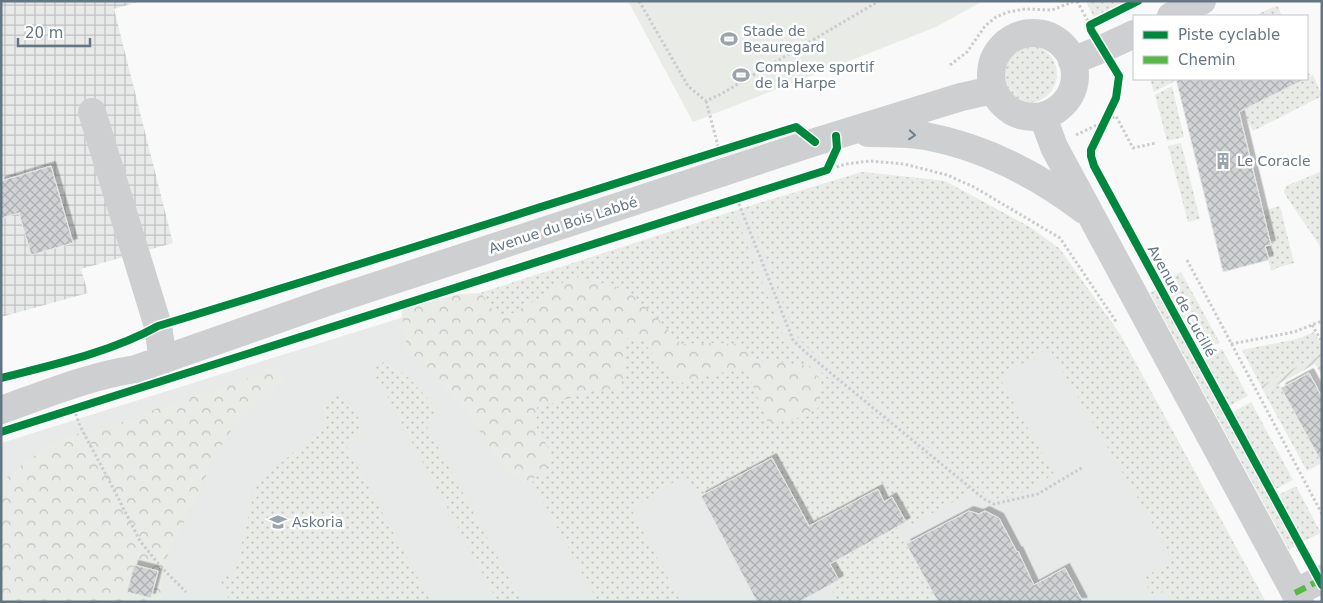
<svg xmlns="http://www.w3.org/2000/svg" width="1323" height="603" font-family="'DejaVu Sans',sans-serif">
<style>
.built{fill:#e8e9e9}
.industrial{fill:url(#industrial-grid)}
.grass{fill:url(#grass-dots)}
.forest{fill:url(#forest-crowns)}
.garden{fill:url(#garden-furrows)}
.pitch{fill:#e8ebe6}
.building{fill:url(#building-cross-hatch);stroke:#e8e8e8;filter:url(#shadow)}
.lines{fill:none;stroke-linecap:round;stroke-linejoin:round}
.path{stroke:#cbcccd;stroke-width:3;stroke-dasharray:2.5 2.5;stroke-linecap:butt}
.minor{stroke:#cecfd0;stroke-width:28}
.quiet{stroke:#58b947;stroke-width:6;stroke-dasharray:12 6;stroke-linecap:butt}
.cycleway-casing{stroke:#fff;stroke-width:11}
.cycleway{stroke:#00873e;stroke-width:8}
.oneway{stroke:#707f8b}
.labels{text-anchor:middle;stroke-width:5;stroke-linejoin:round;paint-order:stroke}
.poi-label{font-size:14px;fill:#657683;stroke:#fff;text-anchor:start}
.street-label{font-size:14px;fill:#657683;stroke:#fff}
</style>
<defs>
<pattern id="industrial-grid" width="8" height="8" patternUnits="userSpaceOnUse" patternTransform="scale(1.25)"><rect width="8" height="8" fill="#e8e9e9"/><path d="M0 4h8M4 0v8" fill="none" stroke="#c0c1c2"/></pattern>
<pattern id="grass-dots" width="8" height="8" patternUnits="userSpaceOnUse" patternTransform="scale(1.25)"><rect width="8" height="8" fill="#e8ebe6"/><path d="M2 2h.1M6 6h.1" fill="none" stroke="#c0c3c0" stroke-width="1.8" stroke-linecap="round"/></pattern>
<pattern id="forest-crowns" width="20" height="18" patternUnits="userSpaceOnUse" patternTransform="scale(1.25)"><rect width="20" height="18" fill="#e8ebe6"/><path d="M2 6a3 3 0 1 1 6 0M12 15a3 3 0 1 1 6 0" fill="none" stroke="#c0c3c0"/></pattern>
<pattern id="garden-furrows" width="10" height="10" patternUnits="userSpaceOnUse" patternTransform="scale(1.25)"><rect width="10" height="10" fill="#e8ebe6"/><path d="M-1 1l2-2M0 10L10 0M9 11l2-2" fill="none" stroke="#c0c3c0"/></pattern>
<pattern id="building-cross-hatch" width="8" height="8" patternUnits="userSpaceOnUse" patternTransform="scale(1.25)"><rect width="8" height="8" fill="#d0d2d3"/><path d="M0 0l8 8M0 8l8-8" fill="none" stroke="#acafb1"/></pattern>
<filter id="shadow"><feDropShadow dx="4.5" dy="-4.5" stdDeviation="0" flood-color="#0004"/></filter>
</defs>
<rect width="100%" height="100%" fill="#f9f9f9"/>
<!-- built -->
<path class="built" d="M862 172 945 181 1253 602H1V443L471 296 740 209Z"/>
<!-- industrial -->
<path class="industrial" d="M1 1H141L114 9 173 243 81 269 88 293 1 317Z"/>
<!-- grass -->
<path class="grass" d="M1088 1H1127L1094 17 1086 2Z
M1276 6 1278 7 1282 16H1254Z
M999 74a29 29 0 1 1 58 0a29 29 0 1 1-58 0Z
M1313 75 1322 96 1253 131 1242 110Z
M1150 79H1179L1154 92Z
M1172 86 1184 137 1167 141 1155 95Z
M1181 143 1200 219 1188 222 1168 146Z
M1322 171V249L1284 193V191L1286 186Z
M862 172 945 181 1030 227 1060 249 1120 334 1266 602H1172L1165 591 1153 597 1143 578 1174 560 1049 348 999 377 1054 474C1035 485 1010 505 987 496L810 350 798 338 792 327 746 207Z
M1280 206 1294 263 1276 268V269L1271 271 1265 246 1271 245 1262 211Z
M734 211 784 338 797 353 966 486 969 489 970 493 908 526 892 498 884 502 878 489 809 526 772 458 700 496 685 475 631 509 681 602H598L499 421 471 296Z
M1181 272 1220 343 1198 349 1162 282Z
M1157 289 1295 546 1289 550 1150 293Z
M1314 332 1322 347V353L1261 386 1242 350 1297 339Z
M1222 349 1248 396 1229 406 1202 355Z
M385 361 409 378 439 411 427 427 522 602H498L384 390 373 378 376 367Z
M1279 384 1322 463 1307 471 1264 392Z
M339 396C354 408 360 413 361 434L345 444 431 602H230L217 573 234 577 256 483 325 427 323 406 334 397Z
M1251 402 1293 480 1274 490 1233 412Z
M1296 486 1321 533 1302 542 1278 495Z
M897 527 915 561H918L938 602H838L829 585 839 580 830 564Z"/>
<!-- forest -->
<path class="forest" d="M573 276 596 281 628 291 658 319 681 344 705 343 742 344 759 362 772 361 810 366 819 379 821 406 795 419 768 423 746 369 707 375 683 383 661 366 643 341 625 338 626 365 620 389 597 390 536 408 537 428 551 453 545 473 525 482 507 474 470 416 423 363 406 352V337L402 317V309L459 294 481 293 497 316H507L531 303Z
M276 369 285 381 237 421 211 463 199 495 169 550 160 602H1V482L28 460 63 437 109 427 166 405Z"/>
<!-- garden -->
<path class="garden" d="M1322 353V376L1315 364 1264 392 1261 386Z"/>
<!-- pitch -->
<path class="pitch" d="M628 1H983L936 27 693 122Z"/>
<!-- building -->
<path class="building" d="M1176 79H1305L1239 112 1271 245 1265 246 1269 260 1223 272Z
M51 166 73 243 31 255 19 213 1 218V181Z
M1309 373 1322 397V463L1281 388Z
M772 458 809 526 878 489 884 502 892 497 906 522 830 564 839 580 799 602H757L701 496Z
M969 511 979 514 985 511 999 518 1017 552 1018 551 1034 585 1065 568 1083 602H938L906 544Z
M134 565 158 571 151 598 127 592Z"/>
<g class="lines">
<!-- path -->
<path class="path" d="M639 1 688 86 706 101 721 94 879 1
M1077 1 1090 25
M950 65 967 52 985 26 996 17 1008 12 1025 9 1052 10 1075 1
M706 101 718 146
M1076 135 1116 116 1133 148 1156 143
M827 170 846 164 870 161 904 164 947 175 974 187 1060 238 1117 323
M737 199 793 340 804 351 984 499 994 504 1038 494 1083 467
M1187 260 1322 514
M1312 325 1322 342
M1231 344 1294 332 1322 321
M74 409 80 426 112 486 140 541 161 567 186 592"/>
<!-- minor -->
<path class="minor" d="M1171 16 1202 1
M991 75a42 42 0 1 1 84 0a42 42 0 1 1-84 0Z
M1072 61 1102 49 1134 34
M92 112 158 326 163 360
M1043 117 1054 147 1300 602
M868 133C887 133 907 133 925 136 985 147 1036 174 1084 210
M1 410C46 394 89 376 136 369L327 302 815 142 961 97 993 90
M1295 593 1322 579"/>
<!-- quiet -->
<path class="quiet" d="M1295 593 1322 579"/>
<!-- cycleway casing -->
<g class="cycleway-casing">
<path id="cycleway" d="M1138 1 1090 25 1091 30 1119 76 1116 98 1091 150V156L1094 166 1322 585
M1 378C52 365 112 352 158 326 371 262 583 193 796 127L815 142
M1 432 827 170 837 148 836 136"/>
</g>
<!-- cycleway -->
<use href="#cycleway" class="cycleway"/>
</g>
<!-- one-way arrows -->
<defs><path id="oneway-chevron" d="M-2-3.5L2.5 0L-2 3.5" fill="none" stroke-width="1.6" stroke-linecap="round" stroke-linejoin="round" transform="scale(1.25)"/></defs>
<use class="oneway" href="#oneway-chevron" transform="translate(912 135) rotate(5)"/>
<!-- icons -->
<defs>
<g id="stadium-bare" transform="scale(1.35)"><path d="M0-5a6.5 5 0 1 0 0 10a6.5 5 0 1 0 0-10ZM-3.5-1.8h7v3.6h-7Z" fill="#99a4ac" stroke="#fff" stroke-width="2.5" paint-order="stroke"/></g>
<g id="building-bare" transform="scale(1.35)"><path d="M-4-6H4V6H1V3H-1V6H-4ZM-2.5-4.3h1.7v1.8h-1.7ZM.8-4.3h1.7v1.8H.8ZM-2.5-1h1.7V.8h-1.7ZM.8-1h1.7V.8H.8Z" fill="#99a4ac" stroke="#fff" stroke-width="2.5" paint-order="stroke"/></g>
<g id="university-bare" transform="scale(1.35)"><path d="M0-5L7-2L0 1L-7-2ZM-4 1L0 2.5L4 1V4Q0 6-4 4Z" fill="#99a4ac" stroke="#fff" stroke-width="2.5" paint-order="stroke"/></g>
</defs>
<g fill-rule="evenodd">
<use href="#stadium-bare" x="729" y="39"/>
<use href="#stadium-bare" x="741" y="75"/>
<use href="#building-bare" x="1223" y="161"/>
<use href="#university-bare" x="278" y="522"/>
</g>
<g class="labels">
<!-- poi labels -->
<g class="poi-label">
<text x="743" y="36">Stade de<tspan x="743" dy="16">Beauregard</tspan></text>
<text x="755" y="72">Complexe sportif<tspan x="755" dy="16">de la Harpe</tspan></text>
<text x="1237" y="166">Le Coracle</text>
<text x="292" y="527">Askoria</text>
</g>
<!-- street labels -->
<g class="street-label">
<text transform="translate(563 225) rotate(-18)" y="5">Avenue du Bois Labbé</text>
<text transform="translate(1182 301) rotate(61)" y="5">Avenue de Cucillé</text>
</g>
</g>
<!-- border -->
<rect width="1323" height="603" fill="none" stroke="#657683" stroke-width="5"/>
<!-- legend -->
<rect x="1133" y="15" width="175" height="65" fill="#ffffff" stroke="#c1c8cd"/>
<rect x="1143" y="31" width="25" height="8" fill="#00873e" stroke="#c1c8cd"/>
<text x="1178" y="40" font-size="15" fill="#657683">Piste cyclable</text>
<rect x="1143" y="56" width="25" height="8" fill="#58b947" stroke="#c1c8cd"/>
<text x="1178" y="65" font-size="15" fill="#657683">Chemin</text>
<!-- scale -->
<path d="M18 38v8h72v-8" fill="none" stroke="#657683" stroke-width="2.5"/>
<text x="25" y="38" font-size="15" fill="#657683" stroke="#ffffff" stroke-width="4" paint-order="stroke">20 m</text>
</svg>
